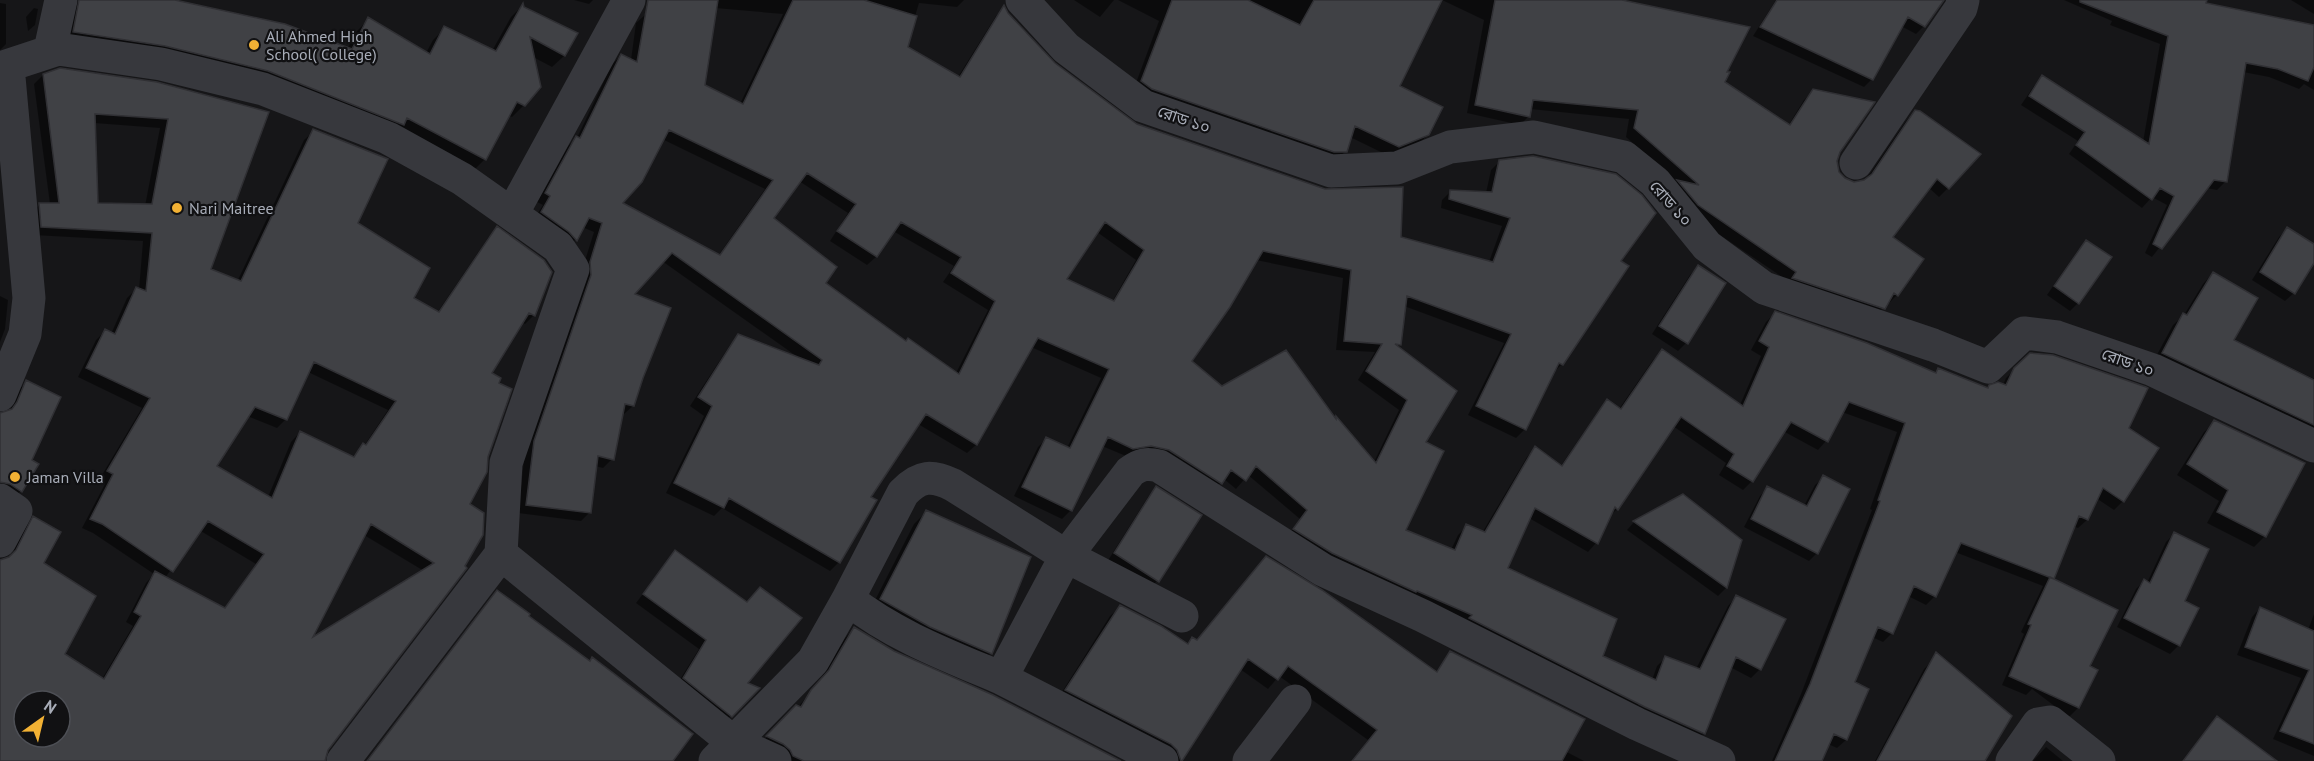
<svg xmlns="http://www.w3.org/2000/svg" width="2314" height="761" font-family="'PT Sans','Noto Sans Bengali',sans-serif">
<style>
.shadow{fill:#0007;fill-rule:evenodd}
.building{fill:#404145;stroke:#303034;stroke-width:1.5;fill-rule:evenodd}
.lines{fill:none;stroke-linecap:round;stroke-linejoin:round}
.minor{stroke:#37383d;stroke-width:33}
.poi-dot{fill:#f2b134;stroke:#111113;stroke-width:2}
.labels{text-anchor:middle;stroke-width:4.5;stroke-linejoin:round;paint-order:stroke}
.poi-label{font-size:16px;fill:#a8adb8;stroke:#111113;text-anchor:start}
.street-label{font-size:16px;fill:#a8adb8;stroke:#111113}
</style>
<rect width="100%" height="100%" fill="#161618"/>
<!-- shadow -->
<path class="shadow" d="M63 0H169L347 49 357 31 369 19 426 53 433 40 445 28 492 51 511 17 522 6 576 34 564 56 552 67 533 57 524 105 512 117 508 115 485 159 473 171 62 44Z
M574 0H593L589 4Z
M662 0H964L957 7 919 3 906 47 958 77 996 16 1004 8 1054 64 1136 125 1400 238 1489 262 1502 226 1441 208 1442 200 1451 191 1486 193 1491 170 1500 161 1618 262 1562 364 1552 374 1525 429 1516 438 1468 415 1504 343 1404 306 1399 344 1396 347 1424 442 1404 530 1451 550 1458 535 1467 526 1482 533 1527 457 1535 448 1560 467 1599 410 1607 401 1619 409 1653 360 1662 351 1740 405 1761 356 1751 350 1766 322 1775 313 1935 374 1938 370 1987 389 1989 387 2003 385 2006 378 2031 354 2127 428 2123 501 2114 510 2096 498 2087 520 2078 528 2073 526 2053 578 2088 666 2096 670 2077 709 2069 717 2032 689 2026 695 2002 685 2024 634 2021 632 2043 586 1955 552 1935 596 1926 605 1908 596 1892 633 1883 642 1872 637 1853 683 1867 690 1846 740 1837 748 1828 744 1820 761H1772L1801 694 1872 510 1870 509 1897 432 1842 412 1826 441 1818 450 1783 431 1752 481 1743 490 1719 475 1726 463 1673 426 1617 509 1608 518 1596 543 1588 552 1529 518 1506 569 1601 657 1652 680 1657 666 1666 657 1696 669 1728 606 1736 597 1760 669 1751 678 1730 667 1704 733 1695 742 1286 538 1300 519 1248 475 1236 489 1224 479 1212 492 1102 446 1071 510 1062 519 1014 496 1038 447 1047 438 1067 448 1101 378 1031 347 976 445 967 453 918 424 869 497 875 501 839 562 830 571 722 508 714 516 666 493 704 416 690 406 730 345 739 336 799 358 662 261 632 295 633 406 624 414H621L612 459 603 468 595 466 590 512 581 521 518 513 525 451 594 232 582 227 575 240 567 248 533 221 543 205 537 202 568 146 577 138 612 64 621 56 631 60 636 23 645 15 661 17ZM715 8 783 14 740 104 704 86ZM662 139 765 189 718 256 621 204ZM799 181 848 213 830 241 867 265 876 257 893 231 954 266 943 282 988 310 956 373 905 342 824 284 772 219ZM1097 232 1136 260 1112 302 1064 280ZM1256 260 1343 278 1336 350 1375 352 1358 380 1399 410 1374 462 1336 418 1335 420 1222 387 1190 361ZM1639 703 1702 731V734L1638 705Z
M1074 0H1114L1100 17Z
M1118 0H1441L1398 86 1428 134 1419 144 1389 156 1350 137 1346 151 1336 160 1133 91 1159 21Z
M1442 0H1617L1725 73 1723 83 1788 126 1804 100 1813 91 1839 152 1836 161 1838 171 1845 180 1854 183 1865 181 1906 121 1915 111 1948 188 1939 197 1929 188 1891 237 1897 295 1888 304 1887 303 1875 317 1788 281 1689 214 1669 190 1677 182 1626 137 1629 119 1530 109 1529 116 1520 125 1467 113 1484 20Z
M1776 0H1942L1924 26 1916 34 1901 26 1872 79 1864 87 1753 36Z
M2064 0H2206L2204 4 2314 27V90L2304 84 2299 89 2269 77 2243 72 2226 181 2217 190 2206 188 2152 257 2145 253 2167 205 2152 197 2142 208 2069 154 2078 141 2021 105 2034 86 2043 77 2143 142 2160 44 2110 25 2112 21Z
M2291 0H2314V14Z
M0 3 6 4V44L0 50Z
M34 8 38 9 35 25 28 31 26 17Z
M43 75 267 113 209 270 237 282 304 140 314 131 356 224 412 298 437 313 488 238 497 228 534 315 525 324 521 322 490 374 468 505 327 749 323 761H0V561L9 558 25 528 34 518 63 655 102 679 133 626 126 622 146 583 154 574 93 533 82 528 105 484 99 480 142 408 78 377 96 340 105 331 111 334 127 298 136 289 139 290 143 241 33 235 31 214 40 204H50L34 84ZM94 123 160 128 145 206 96 205ZM308 372 388 410 364 446 351 458 300 432 291 442 268 497 215 467 247 416 277 428 286 419ZM199 530 256 564 224 609 165 578ZM364 535 424 571 309 641ZM24 701H60V737H24Z
M2287 229 2314 246V260L2294 293 2285 301 2252 280 2279 237Z
M2086 242 2078 303 2070 311 2047 295 2078 250Z
M1698 267 1724 284 1686 343 1678 351 1652 334 1690 275Z
M2213 273 2231 340 2312 381 2314 378V436L2152 364 2173 325 2184 315 2203 284Z
M0 296 8 300 5 329 0 342Z
M27 382 30 460 37 465 21 491 11 500 0 493V415L9 413 17 391Z
M2215 422 2265 536 2254 547 2207 523 2219 501 2177 475 2204 432Z
M1824 477 1817 553 1809 561 1744 527 1760 496 1768 488 1804 506 1815 485Z
M1156 488 1157 581 1149 589 1107 562 1148 497Z
M1683 496 1740 540 1726 588 1718 596 1627 530 1634 522Z
M926 512 991 653 979 665 869 612 914 524Z
M2174 534 2183 601 2197 609 2178 646 2170 654 2117 627 2136 589 2144 581 2147 583 2166 542Z
M675 552 745 683 757 689 723 724 676 686 699 649 636 603Z
M1257 568 1435 673 1450 653 1565 751 1584 761H1351L1368 740 1279 676 1268 689 1240 669 1181 761H1169L1057 700 1110 616 1120 607 1186 645 1193 639 1196 641Z
M497 592 527 617 672 761H366Z
M2260 608 2308 630 2314 614V756L2273 739 2301 678 2237 655 2252 617Z
M854 629 893 652 1118 761H781L757 747 798 707 819 682 844 639Z
M1933 660 1982 761H1875L1924 669Z
M2218 718 2258 761H2182Z
M2046 747 2063 761H2033Z"/>
<!-- building -->
<path class="building" d="M79 0H175L285 24 352 49 368 17 430 54 444 26 496 51 523 3 524 7 578 33 565 56 530 37 541 87 525 106 517 102 486 160 407 118 404 125 268 71 165 46 73 32Z
M648 0H718L705 85 743 104 793 0H864L917 16 908 47 960 77 1004 5 1008 13 1055 63 1137 124 1325 189 1403 187 1401 237 1493 262 1510 218 1449 199 1450 190 1492 192 1499 160 1533 156 1616 174 1642 195 1656 213 1621 261 1629 266 1563 365 1559 363 1526 430 1476 406 1511 334 1407 296 1401 345 1395 344 1457 391 1426 442 1444 451 1406 530 1455 550 1466 524 1485 532 1535 446 1562 466 1607 399 1621 409 1662 349 1743 406 1769 347 1759 341 1775 311 1867 343 1936 373 1938 368 1988 388 1989 385 1998 382 2006 385 2014 368 2030 353 2053 355 2146 387 2148 388 2129 428 2159 448 2124 502 2103 488 2088 520 2079 516 2054 579 1961 543 1936 597 1914 586 1893 634 1878 627 1855 682 1869 689 1847 740 1834 734 1822 761H1775L1810 684 1880 501 1878 500 1905 423 1849 402 1828 442 1791 422 1753 482 1727 466 1734 454 1681 417 1618 510 1615 507 1598 544 1535 508 1508 568 1617 619 1603 656 1656 680 1665 656 1700 669 1736 595 1786 619 1761 670 1736 657 1705 734 1645 707 1469 618 1472 615 1417 591 1416 592 1332 553 1293 529 1307 510 1256 466 1246 481 1231 470 1222 484 1169 450 1151 446 1133 449 1108 437 1072 511 1022 487 1046 437 1070 448 1109 369 1038 338 977 445 926 414 871 497 877 500 840 563 729 498 724 508 674 483 712 406 698 397 738 334 819 365 822 360 672 253 635 294 671 308 643 378 634 406 625 404 614 460 598 456 591 513 526 505 534 441 591 275 590 262 602 223 589 218 577 241 569 232 541 212 550 196 545 193 576 136 580 138 621 54 637 62ZM669 130 773 180 720 255 623 203 642 182ZM807 173 856 204 837 231 877 257 901 222 961 257 951 273 995 301 959 374 908 338 906 341 826 283 837 267 774 218ZM1105 222 1144 250 1114 301 1067 279ZM1263 251 1351 270 1344 341 1382 344 1366 371 1407 400 1376 463 1336 416V419L1286 350 1222 386 1192 361 1230 307Z
M1172 0H1248L1300 25 1314 0H1442L1400 86 1443 107 1429 135 1399 147 1355 126 1347 152H1334L1152 89 1141 81Z
M1495 0H1622L1750 27 1727 72H1730L1725 82 1790 125 1813 89 1875 102 1840 152 1837 161 1839 172 1845 178 1854 182 1864 180 1872 174 1915 110 1920 111 1981 154 1949 189 1937 179 1893 237 1924 259 1898 296 1894 293 1885 309 1792 278 1796 272 1698 205 1677 180 1699 185 1634 128 1638 110 1533 100 1530 117 1475 105Z
M1777 0H1944L1925 27 1908 17 1873 80 1760 27Z
M2080 0H2207L2206 3 2314 25V67L2308 81 2278 69 2246 63 2227 182 2214 180 2162 249 2153 244 2174 196 2160 188 2152 200 2076 145 2085 132 2029 96 2042 75 2149 144 2168 36 2080 2Z
M60 68 157 82 269 112 211 269 241 281 313 129 388 159 358 223 430 268 414 298 439 312 497 226 544 260 552 272 535 316 529 313 492 373 501 378 499 383 512 389 488 457 487 472 470 504 484 513 483 535 465 566 467 568 328 750 325 761H0V560L9 557 16 550 33 516 61 532 44 563 96 596 65 654 104 679 141 616 134 612 155 571 225 608 264 554 208 521 173 572 102 524 90 519 113 474 107 471 150 398 86 368 105 329 115 334 136 287 146 291 152 233 41 227 39 203H59L43 74ZM95 114 168 119 152 204 98 203ZM314 362 396 401 366 445 363 443 354 457 300 431 272 498 217 466 255 407 287 420ZM371 524 434 563 313 637ZM24 701H60V737H24Z
M2287 227 2314 244V263L2295 294 2260 272Z
M2086 240 2112 257 2079 304 2054 286Z
M1698 265 1726 283 1688 344 1659 326Z
M2213 272 2258 298 2234 340 2314 380V425L2162 353 2183 313 2187 315Z
M26 380 61 397 32 460 39 464 22 492 10 484 0 482V413L12 409 17 402Z
M2214 420 2305 463 2266 537 2217 512 2228 490 2187 464Z
M1823 475 1850 489 1818 554 1751 519 1767 486 1807 506Z
M1156 486 1202 515 1159 582 1114 553Z
M1683 494 1742 540 1727 588 1633 521Z
M926 510 1031 557 992 654 930 627 880 599Z
M2174 532 2209 549 2185 601 2199 608 2180 646 2124 618 2144 579 2150 583Z
M675 550 747 602 760 587 802 618 748 683 760 688 732 717 683 678 706 640 643 594Z
M1266 556 1322 590 1437 672 1450 651 1585 719 1562 761H1352L1377 730 1288 666 1278 680 1248 659 1182 761H1181L1177 750 1171 744 1065 690 1120 605 1161 626 1188 644 1192 637 1197 640Z
M2050 577 2118 610 2090 666 2098 670 2079 708 2009 676 2031 625 2028 624Z
M497 590 530 614 529 616 590 661 592 657 693 734 673 761H367Z
M2260 607 2314 631V744L2280 731 2309 670 2245 647Z
M854 627 894 651 993 695 1121 761H804L793 756 790 750 783 744 766 736 796 705 801 707 811 690 829 670Z
M1936 652 2012 716 1985 761H1877Z
M2217 716 2277 761H2183Z"/>
<g class="lines">
<!-- minor -->
<path class="minor" d="M1022 0 1066 48 1143 106 1331 171 1397 168 1450 147 1534 137 1624 157 1655 182 1707 246 1764 288 1933 345 1988 367 2024 333 2057 337 2153 370 2314 446
M50 50 61 0
M0 68 58 49 161 64 263 89 388 138 462 179 558 247 573 269 506 463 501 554 343 761
M1856 163 1961 8 1963 0
M512 214 629 0
M0 395 25 334 29 298 8 66
M0 500 16 511 0 541
M501 554 733 742 775 761
M848 599 903 493C920 475 932 475 953 485L1066 556 1182 616
M1001 678 1162 761
M715 761 813 661 848 599C893 635 949 656 1001 678L1066 556 1130 472C1140 464 1147 463 1159 466L1323 570 1423 616 1637 724 1719 761
M1249 761 1295 701
M2012 761 2038 724 2050 722 2099 761"/>
</g>
<!-- markers -->
<g class="poi-dot">
<circle cx="254" cy="45" r="6"/>
<circle cx="177" cy="208" r="6"/>
<circle cx="15" cy="477" r="6"/>
</g>
<g class="labels">
<!-- poi labels -->
<g class="poi-label">
<text x="266" y="42">Ali Ahmed High<tspan x="266" dy="18">School( College)</tspan></text>
<text x="189" y="214">Nari Maitree</text>
<text x="27" y="483">Jaman Villa</text>
</g>
<!-- street labels -->
<g class="street-label">
<text transform="translate(1184 119) rotate(19)" y="6">রোড ১০</text>
<text transform="translate(1671 203) rotate(49)" y="6">রোড ১০</text>
<text transform="translate(2128 362) rotate(20)" y="6">রোড ১০</text>
</g>
</g>
<!-- north arrow -->
<g transform="translate(42 719) rotate(34)"><circle r="28" fill="#111113" stroke="#4d4f55" stroke-width="1.5"/>
<path d="M0-4.5L10 22L0 15L-10 22Z" fill="#f2b134"/>
<text y="-9" font-size="16" font-weight="bold" text-anchor="middle" fill="#a8adb8">N</text>
</g>
</svg>
